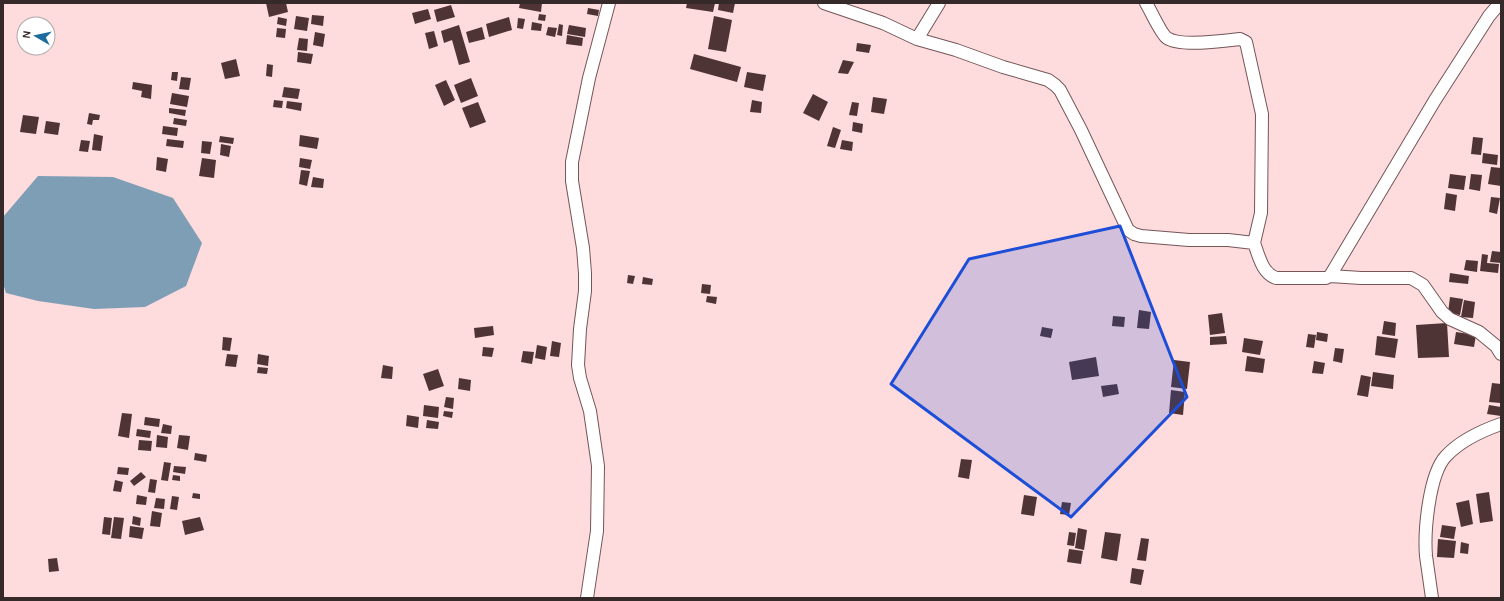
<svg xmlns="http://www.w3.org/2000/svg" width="1504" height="601" font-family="Karla,sans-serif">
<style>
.water{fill:#7e9eb6}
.building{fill:#4f3436}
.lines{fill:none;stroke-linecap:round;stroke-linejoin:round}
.minor-casing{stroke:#745658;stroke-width:14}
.minor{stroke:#fff;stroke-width:12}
.marked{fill:#1d4ed8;fill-opacity:0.2;stroke:#1d4ed8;stroke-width:3;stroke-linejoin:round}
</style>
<rect width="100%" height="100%" fill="#fedbdd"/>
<!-- water -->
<path class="water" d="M38 176 113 177 173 198 202 243 186 286 145 307 94 309 38 301 6 293 3 283V217Z"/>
<!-- building -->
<path class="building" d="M266 3H286L288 12 269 17Z
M520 3H542L541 12 519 8Z
M687 3H715L713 12 686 8Z
M719 3H735L733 13 718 10Z
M451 5 455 17 437 22 434 10Z
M588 8 599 10 598 16 587 14Z
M428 9 431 19 415 24 412 13Z
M539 14 546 15 545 21 538 20Z
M312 15 324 16 323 26 311 24Z
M296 16 309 18 307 31 294 29Z
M714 16 732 20 726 52 708 49Z
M278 17 287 19 286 26 277 24Z
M509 17 512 30 489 37 486 24Z
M518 18 525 19 523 29 517 28Z
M532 22 542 24 541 31 531 30Z
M559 24 563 25 562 36 557 35Z
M459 25 470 62 459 65 452 40 444 43 441 31Z
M569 25 586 28 585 37 567 34Z
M482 27 485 39 469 43 466 32Z
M548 27 557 28 555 37 546 35Z
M277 28 286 29 285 38 276 37Z
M434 31 438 46 429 49 425 33Z
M315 32 325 34 323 47 313 45Z
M567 35 583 38 582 46 566 44Z
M299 38 308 39 307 51 297 50Z
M857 43 871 45 869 53 856 51Z
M298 52 313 54 311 64 297 62Z
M694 54 741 67 737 82 690 69Z
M236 59 240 76 225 79 221 63Z
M843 60 854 62 848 74 838 73Z
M267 64 273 65 272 77 266 76Z
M172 72H178L177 81 171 80Z
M747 72 766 75 763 91 744 87Z
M181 77 191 78 189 90 179 89Z
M471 78 478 96 461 103 454 85Z
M446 80 455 100 444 106 435 85Z
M133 82 152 85 151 99 141 97 142 91 132 89Z
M284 87 300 89 298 99 282 97Z
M172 93 189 96 187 107 170 104Z
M813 94 828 102 819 121 803 113Z
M873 97 887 99 884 114 871 112Z
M274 100 283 101 282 108 273 107Z
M752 100 762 102 761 113 750 112Z
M287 101 302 103 301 111 286 108Z
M478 102 486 122 470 128 462 108Z
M852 102 859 103 857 116 849 115Z
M169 108 186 110 185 116 169 113Z
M89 113 100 115 99 120H93L92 125 87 124Z
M23 115 39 117 36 134 20 132Z
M174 118 187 120 186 126 173 124Z
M46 121 60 123 58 135 44 133Z
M853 122 863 124 862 133 852 131Z
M163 126 178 128 177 136 162 134Z
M833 127 841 130 835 148 827 146Z
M94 134 103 136 101 151 92 150Z
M300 135 319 138 317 149 299 146Z
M220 136 234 138 233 144 219 142Z
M1473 137 1483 138 1481 155 1471 154Z
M167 139 184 141 183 148 166 146Z
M81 140 90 141 88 152 79 151Z
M842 140 853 142 852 151 840 149Z
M202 141 212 142 210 154 201 153Z
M221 144 231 146 229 157 220 155Z
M1483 153 1498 155 1497 165 1482 163Z
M157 157 168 159 166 172 156 170Z
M202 158 216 160 214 178 199 176Z
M300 158 312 160 310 169 299 167Z
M1491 167 1501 168V186L1488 184Z
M301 170 310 171 307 186 299 184Z
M1450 174 1466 176 1464 190 1448 188Z
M1471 174 1482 175 1480 191 1469 189Z
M313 177 324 179 323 188 311 187Z
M1446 193 1457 195 1455 211 1444 209Z
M1491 197 1500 198 1497 214 1489 212Z
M1492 251 1501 252V263L1490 262Z
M1482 254 1488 255 1487 263 1499 264 1498 273 1480 271Z
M1466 260 1478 261 1477 272 1464 270Z
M1450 273 1469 276 1468 284 1449 282Z
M628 275 635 276 633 284 627 283Z
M643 277 653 279 652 285 642 284Z
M702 284 711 285 710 294 701 293Z
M707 296 717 297 716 304 706 302Z
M1450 297 1463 299 1460 315 1448 313Z
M1464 300 1475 302 1473 318 1461 317Z
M1139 310 1151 312 1149 329 1137 328Z
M1222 313 1225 333 1210 335 1208 315Z
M1113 316 1125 317 1124 327 1112 326Z
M1384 321 1396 323 1395 336 1382 334Z
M1447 323 1449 357 1418 358 1416 325Z
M493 326 494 335 475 338 474 328Z
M1042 327 1053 329 1051 338 1040 336Z
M1317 332 1328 334 1327 342 1316 340Z
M1456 332 1476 335 1474 347 1454 344Z
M1308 334 1316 335 1314 348 1306 347Z
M1226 336 1227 344 1210 345V337Z
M1377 336 1398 339 1395 358 1375 355Z
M223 337 232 338 230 351 222 350Z
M1244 338 1263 341 1260 355 1242 352Z
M552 341 561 343 559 357 550 356Z
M537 345 547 347 545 360 535 358Z
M483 347 494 348 492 357 482 356Z
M1335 348 1344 349 1342 363 1333 361Z
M523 351 534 352 532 364 521 362Z
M227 354 238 355 236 367 225 366Z
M258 354 269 356 268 366 257 364Z
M1247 356 1265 359 1263 373 1245 371Z
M1096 357 1099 376 1072 380 1069 362Z
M1174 360 1190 362 1187 389 1171 387Z
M1314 361 1325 363 1323 374 1312 373Z
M383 365 393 367 392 379 381 378Z
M258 367 268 368 267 374 257 373Z
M438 369 444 386 429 391 423 374Z
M1373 372 1394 375 1393 389 1371 386Z
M1361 375 1371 377 1368 397 1357 395Z
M459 378 471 380 470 391 458 389Z
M1492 383 1501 384 1500 403 1489 402Z
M1117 384 1119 394 1103 397 1101 386Z
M1171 390 1185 392 1183 415 1169 413Z
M446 397 454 398 453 409 444 407Z
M424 405 439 407 438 418 423 416Z
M1489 405 1501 407V416L1487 414Z
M444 411 453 412 452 418 443 416Z
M122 413 132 414 129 438 118 436Z
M407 415 419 417 418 428 406 426Z
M145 417 160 419 159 427 144 425Z
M427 420 439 422 438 429 426 428Z
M163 424 172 426 171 434 161 433Z
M137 429 151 431 150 438 136 436Z
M157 435 168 437 167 448 156 447Z
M179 435 190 436 188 450 177 448Z
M139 440 152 441 151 451 138 450Z
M195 453 207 455 206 462 194 460Z
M961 459 972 460 969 479 958 477Z
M164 462 171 463 168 481 161 480Z
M174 466 186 467 185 474 173 472Z
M118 467 129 468 128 475 117 474Z
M141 472 146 477 134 486 130 481Z
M173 475 180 476V481L172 480Z
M150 479 157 480 155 493 148 492Z
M115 480 123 482 121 492 113 491Z
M1489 492 1493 521 1480 523 1476 494Z
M193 493 200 494V499L192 498Z
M137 495 147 497 146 505 136 504Z
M1024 495 1037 497 1034 516 1021 514Z
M172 496 179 497 177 510 170 509Z
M156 498 165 499 164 509 154 508Z
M1469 500 1473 524 1461 527 1456 503Z
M1062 502 1071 503 1069 515 1060 514Z
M152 511 162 513 160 527 150 526Z
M133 516 141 518 140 526 132 524Z
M104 517 112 518 110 535 102 534Z
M114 517 124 518 121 539 111 538Z
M200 517 204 530 185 535 182 521Z
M1442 525 1456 527 1454 539 1440 537Z
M130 526 144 528 142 539 129 537Z
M1078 528 1087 530 1084 550 1075 548Z
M1069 532 1076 533 1074 546 1067 545Z
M1105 532 1121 534 1117 561 1101 558Z
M1141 538 1149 539 1146 561 1137 560Z
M1438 539 1456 541 1454 558 1437 557Z
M1461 542 1469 544 1468 554 1460 553Z
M1069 549 1083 551 1081 564 1067 562Z
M57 558 59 571 49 572 48 559Z
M1132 568 1144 570 1141 585 1130 583Z"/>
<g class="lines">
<!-- minor casing -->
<g class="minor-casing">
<path id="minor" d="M824 3 883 23 917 39 956 50 1003 67 1048 80 1055 85 1060 90 1081 130 1128 230 1134 234 1141 236 1189 240H1228L1254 243C1259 256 1262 273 1276 278H1326L1330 276 1435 100 1489 16 1500 3
M1146 3C1151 11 1161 34 1167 38 1180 47 1224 41 1240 39L1246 42 1262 114 1261 213 1254 243
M917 39 939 3
M1330 276 1361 278H1411L1423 285 1442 312 1450 319 1479 332 1496 346 1501 354
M587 598 597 531 598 466 590 411 580 378 578 365 580 329 585 291V273L583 248 572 181V162L589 78 609 3
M1432 598C1430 584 1428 570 1426 556 1424 531 1429 474 1446 456 1461 440 1481 431 1501 424"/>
</g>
<!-- minor -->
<use href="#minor" class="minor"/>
</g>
<!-- marked area -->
<path class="marked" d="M1120 226 1187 397 1071 517 891 384 969 259Z"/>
<!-- border -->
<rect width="1504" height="601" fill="none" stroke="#36292a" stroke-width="8"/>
<!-- north arrow -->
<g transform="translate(36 36) rotate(279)"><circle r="19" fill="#ffffff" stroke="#afa9aa"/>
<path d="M0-3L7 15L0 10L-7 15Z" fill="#1c6d9e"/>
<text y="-6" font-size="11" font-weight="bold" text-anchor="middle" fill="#36292a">N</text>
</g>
</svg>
